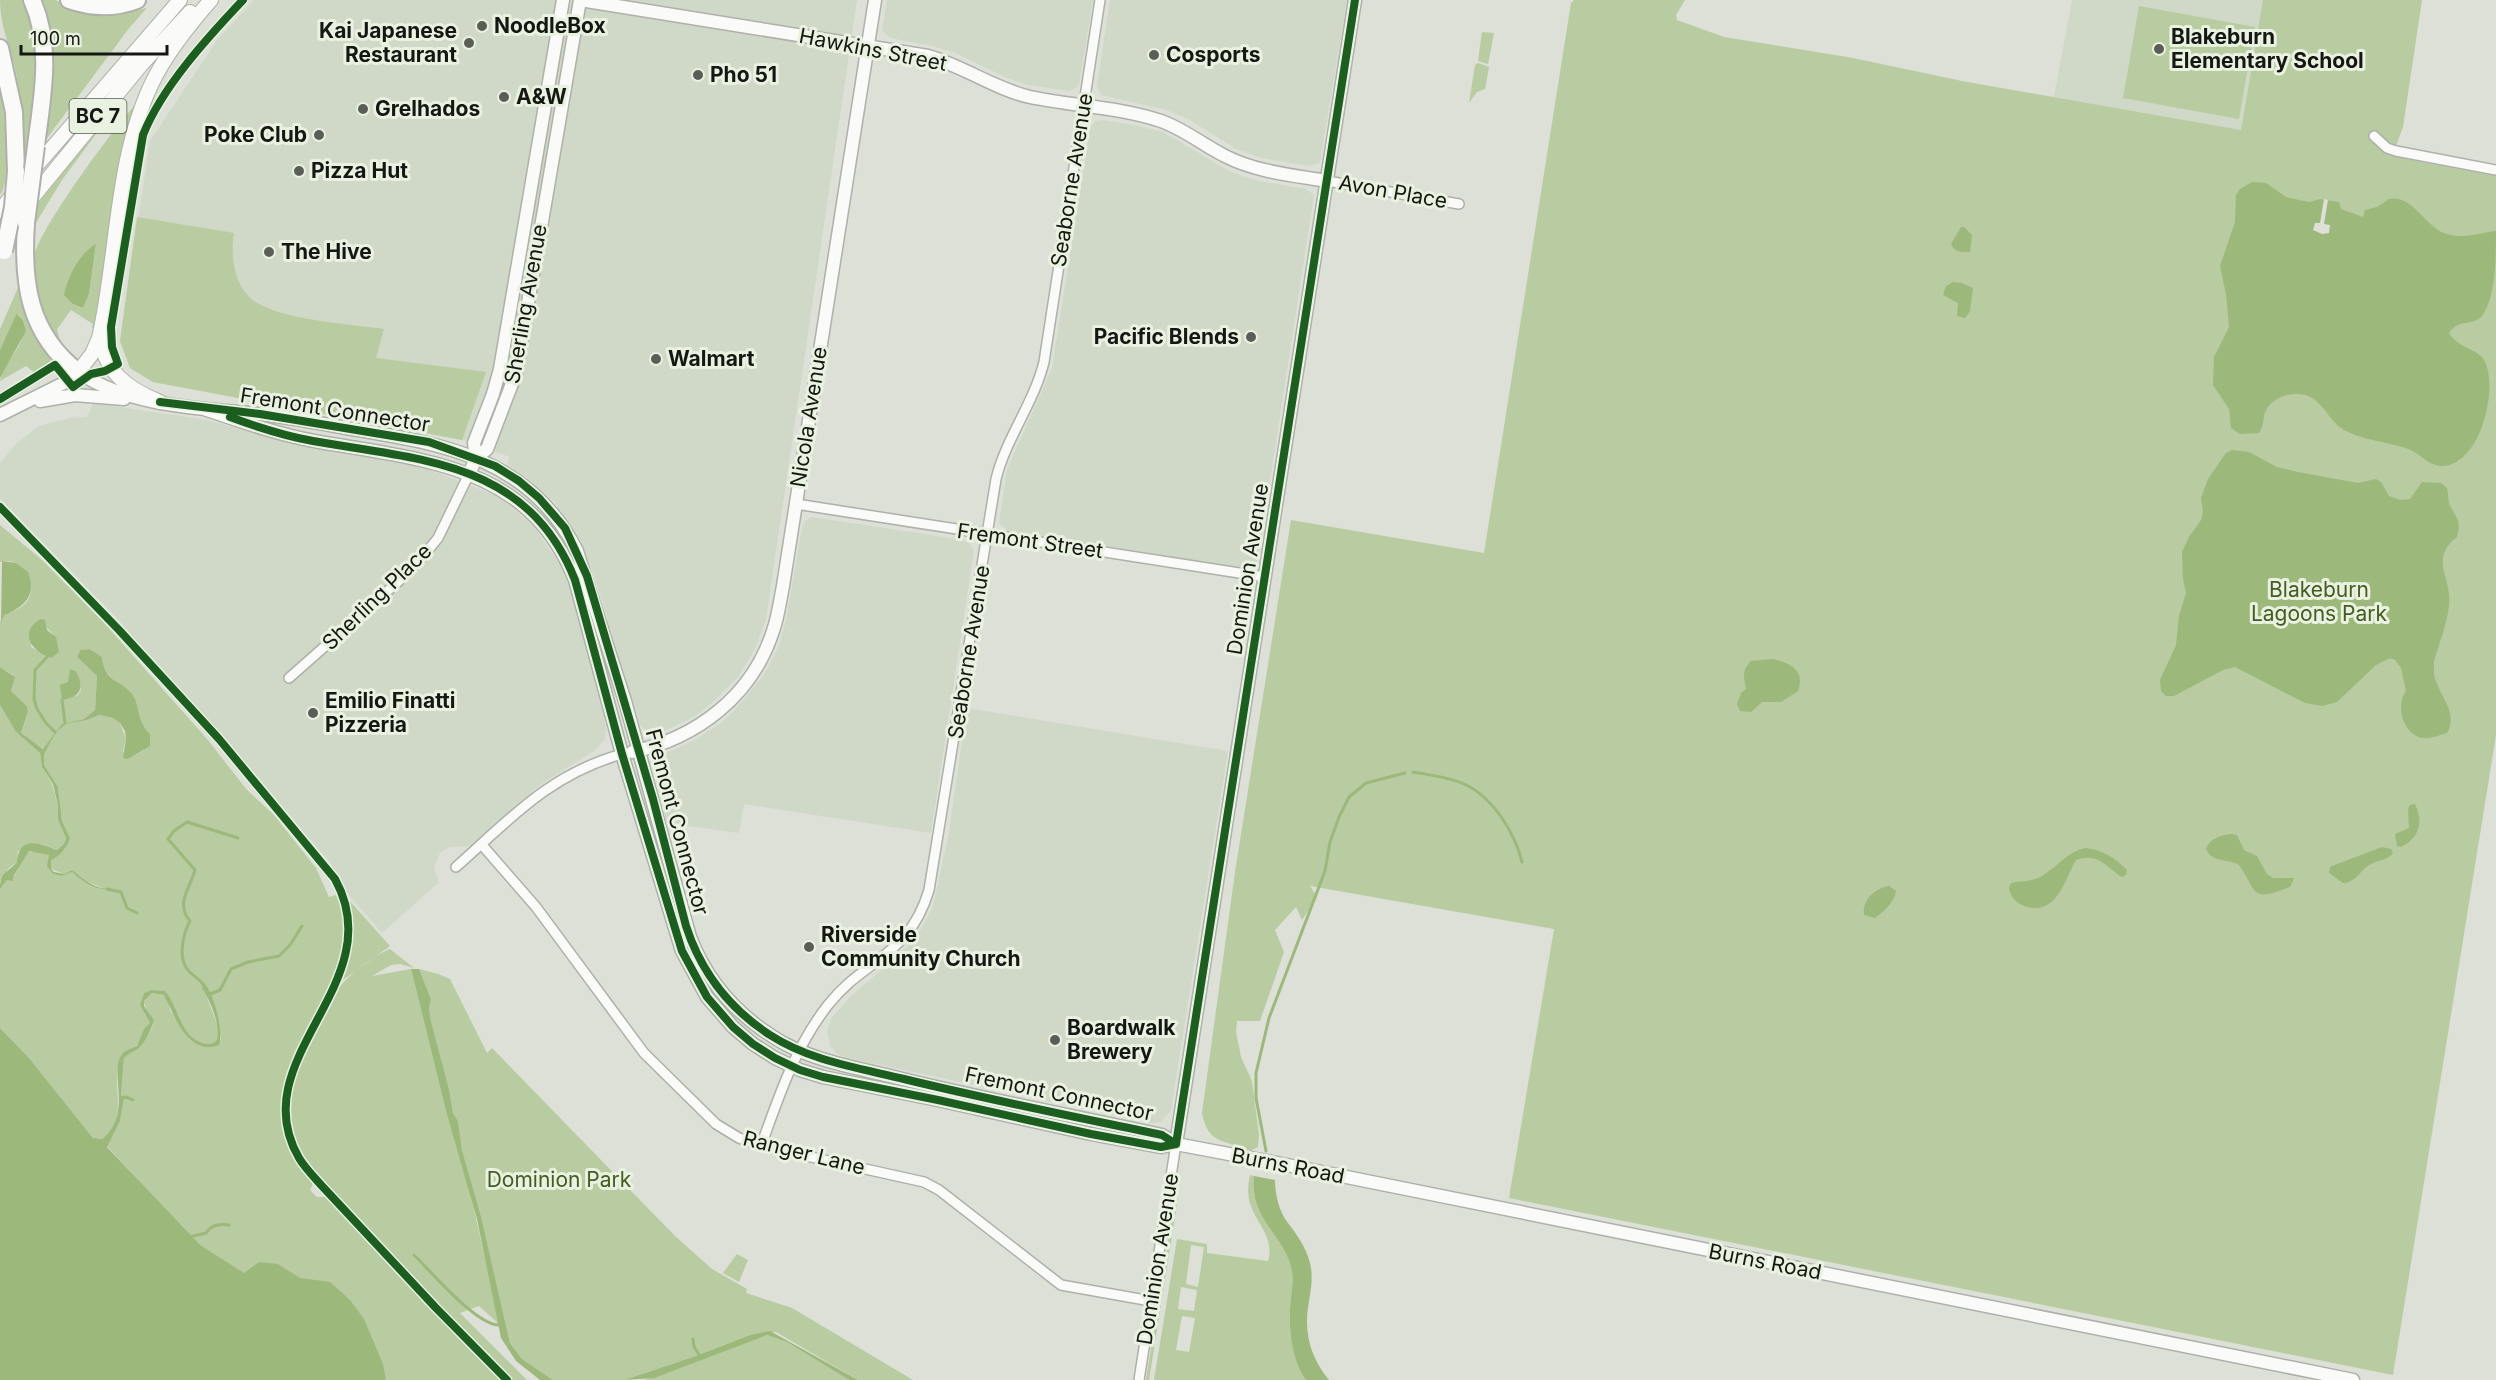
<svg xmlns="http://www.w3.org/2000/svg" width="2496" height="1380" font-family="Inter,sans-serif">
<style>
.built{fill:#d0d8c7}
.green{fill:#b8cba1;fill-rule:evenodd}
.water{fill:#9db87b}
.pier{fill:#dce0d7}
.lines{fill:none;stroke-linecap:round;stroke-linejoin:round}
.stream{stroke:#9db87b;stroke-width:3}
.street-casing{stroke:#adb1a9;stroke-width:12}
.secondary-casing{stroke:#adb1a9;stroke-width:15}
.primary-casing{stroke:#adb1a9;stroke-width:16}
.highway-casing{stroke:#adb1a9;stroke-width:20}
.street{stroke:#fafaf9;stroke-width:9}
.secondary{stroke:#fafaf9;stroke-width:12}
.primary{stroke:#fafaf9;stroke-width:14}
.highway{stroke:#fafaf9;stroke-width:16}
.highway-bridge-casing{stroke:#adb1a9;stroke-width:20;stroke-linecap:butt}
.highway-bridge{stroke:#fafaf9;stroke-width:16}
.cycleway-casing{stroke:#e9f1e0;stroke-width:11}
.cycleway{stroke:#1b5e20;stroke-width:8}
.poi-dot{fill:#5b5e57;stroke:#e9f1e0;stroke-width:2}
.labels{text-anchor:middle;stroke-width:6;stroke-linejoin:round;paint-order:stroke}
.shield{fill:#e9f1e0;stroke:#555950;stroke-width:1.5}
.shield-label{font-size:20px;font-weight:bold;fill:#151812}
.poi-label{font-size:21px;font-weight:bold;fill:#151812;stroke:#e9f1e0;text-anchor:start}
.street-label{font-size:21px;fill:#151812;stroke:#e9f1e0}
.park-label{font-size:21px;fill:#445d21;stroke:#e9f1e0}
</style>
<rect width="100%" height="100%" fill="#dce0d7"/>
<!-- built -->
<path class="built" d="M254 0H857L766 619 755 649 738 677 714 701 694 717 660 733 646 730 640 725 595 578 580 539 556 503 535 484 507 464 510 457 462 440 153 382 130 368 120 341 150 141 218 39Z
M887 0H1093L1079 84 1075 89 1069 91 1028 85 1007 78 953 52 932 46 890 38 882 30Z
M1110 0H1347L1320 162 1310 166 1261 158 1236 149 1190 120 1167 110 1101 95 1097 86Z
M2072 0H2263L2241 130 2054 97Z
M1103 120 1139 126 1163 132 1231 172 1259 181 1306 189 1314 195 1258 559 1255 566 1249 569 1007 530 999 523 1007 470 1052 368 1090 129 1095 121Z
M93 403 207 420 308 448 423 467 500 497 534 527 561 566 574 600 606 726 605 739 594 751 541 784 470 846 450 847 440 853 434 867 439 882 382 933 346 892 330 862 116 617 0 498V463L16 444 39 426 69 418 87 417Z
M812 517 963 540 970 544 974 550 931 833 744 804 739 833 667 823 655 781 656 766 666 753 695 740 721 723 735 710 764 675 779 646 786 620 802 528 805 521Z
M967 708 1228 751 1171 1110 1161 1122 1150 1123 844 1057 836 1053 830 1045 827 1030 831 1019 848 999 911 944 923 926 933 906 948 838Z"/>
<!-- green -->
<path class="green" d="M0 0H23L32 27 36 50 29 154 25 153C24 123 21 93 14 64 8 41 0 24 0 0Z
M40 0H55L74 8 121 13 147 8 130 27 44 142Z
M1574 0H1685L1676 15 1677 20 1724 37 1853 58 1962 81 2241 130 2263 0H2422L2403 127 2393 154 2406 159 2496 176V735L2393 1375 1509 1198 1554 929 1310 886 1317 897 1302 920 1296 907 1275 930 1284 952 1260 1021H1237L1236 1032 1241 1057 1252 1081 1259 1135 1258 1147 1250 1151C1224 1139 1208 1145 1202 1113L1235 872 1291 520 1484 553 1571 3Z
M2139 6 2255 27 2239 119 2123 98Z
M1482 32 1494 33 1488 64 1478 61Z
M1478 63 1489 67 1485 89 1477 92 1469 103 1475 65Z
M0 88C4 109 13 179 0 195Z
M136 104 105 258 94 329 92 328 93 324 71 310 57 329 61 345C44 323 31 293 32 264 32 238 115 126 136 104ZM96 245 89 294 83 308 73 304C76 282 74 256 96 245Z
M113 111 62 180 34 226 36 206Z
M137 217 234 233C230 255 234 287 254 301 282 320 349 324 384 329L376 358 486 372 462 440 153 382 130 368 120 341Z
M20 283 51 353C51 366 47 369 36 374L26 366 0 381C6 356 33 343 19 314H16V319L0 350V329Z
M0 525 42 560 105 624 207 739 247 790 273 814 316 868 329 897 340 894C372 1005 218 1077 314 1181L310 1190 317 1197H329L441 1320 502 1380H367L258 1310 107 1146 120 1121 123 1097 121 1096 124 1058C127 1054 131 1053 135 1050 142 1046 153 1030 153 1023 153 1014 144 1010 144 1001L152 993 164 995 165 1000 170 1005V1010C181 1028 190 1049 215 1046L221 1039 214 1004 205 992 219 1029 216 1041 211 1044C180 1043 181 1009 165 991L151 990 144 993 140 1005 150 1023C146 1030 141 1043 135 1047 129 1052 125 1051 121 1059 109 1086 131 1116 102 1139L93 1138 29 1058 0 1028V889L7 880 15 875 27 852 38 851 49 855 48 864 53 874 62 876 72 872C81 881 93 890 106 889L82 880 72 870 64 874 51 869V860L64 850 70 838 62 821 58 787 44 765V755L50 743 57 731 66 724 87 720 98 715 113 718 120 723 126 739 123 751 128 759 144 750C144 737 139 702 130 693 117 681 104 677 102 657L90 649 80 650 77 657 97 676 95 710 84 719 62 724 45 749 31 742 21 734 28 712 27 706 11 691 13 675 0 667V620L2 622 3 615C12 612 23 608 28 600 38 581 20 556 0 562ZM40 619 45 621V626L53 634 58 646 51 658 31 647 37 621ZM70 669 76 671 81 690 78 695 68 699Z
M0 705 16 732 40 753 42 767 52 784 58 806V820L66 838 64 844 57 850 42 844 18 851 17 862 9 868 0 881Z
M348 899 390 946 340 982C350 955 355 928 348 899Z
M390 949 414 968 400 964 391 965 372 976 411 969 446 1111 468 1183 500 1325 479 1306 460 1313 527 1380H512L430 1297 322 1182C305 1162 291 1140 288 1113 288 1103 288 1091 291 1081 298 1061 329 999 342 984 355 970 373 956 390 949Z
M419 969 438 974 450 979 487 1053 492 1048 675 1236 712 1269 747 1289 746 1293 792 1308 913 1380H858L776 1332 750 1335 693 1357 624 1380H553L522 1359 510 1343 481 1216 462 1150 458 1121 453 1113 449 1089 431 1021 429 1009 431 999Z
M1250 1175 1254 1176C1249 1221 1286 1235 1292 1272 1294 1285 1290 1297 1290 1309 1289 1331 1292 1362 1306 1380H1154L1177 1239 1207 1244V1253L1268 1261C1275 1237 1256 1224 1250 1203 1247 1193 1248 1185 1250 1175ZM1191 1245 1204 1247 1198 1287 1186 1284ZM1181 1287 1197 1290 1194 1311 1178 1309ZM1182 1316 1195 1318 1189 1352 1176 1350Z
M1178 1198 1149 1380H1146L1175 1199Z
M737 1254 748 1260 739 1282 723 1273Z
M767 1335 787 1342 849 1380H644Z"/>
<!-- water -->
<path class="water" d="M2252 182 2266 183 2286 197 2299 200 2310 202 2320 199 2339 202 2341 209 2363 217 2365 210 2377 207 2389 199C2412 194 2424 225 2444 233 2461 240 2478 233 2496 231 2496 256 2496 300 2481 317 2469 327 2460 318 2449 333 2457 346 2472 348 2482 357 2496 376 2488 417 2477 438 2471 450 2458 466 2443 466 2428 466 2423 456 2411 450 2391 442 2358 440 2341 428 2325 416 2320 393 2296 394 2282 394 2267 402 2264 416 2263 422 2263 427 2259 433L2240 434 2231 428 2229 409 2213 385 2214 357 2229 327 2226 294 2220 266 2235 222 2236 195 2240 189Z
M1961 227H1964L1972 235 1970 252C1962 252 1955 253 1951 244Z
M96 244 89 294 83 308 73 304 64 295C68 276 79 254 96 244Z
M1953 282 1962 283 1973 288 1970 311 1965 318 1957 316 1958 303 1943 295 1946 286Z
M17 313 23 321 26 331 0 378V350Z
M2232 450 2249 452 2277 467 2298 472 2358 483 2376 479 2381 482 2389 496 2400 500 2410 499 2422 482 2441 483 2447 488C2448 492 2448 498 2449 503 2455 518 2462 518 2457 537 2428 559 2453 579 2449 606 2447 624 2439 644 2434 661 2434 668 2433 675 2436 681 2442 699 2458 714 2447 733 2439 735 2431 739 2423 738 2403 735 2395 705 2406 691L2401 668 2395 660 2390 658 2376 665 2337 702 2322 706 2305 703 2235 667 2223 670 2174 696H2166L2161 691 2160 680 2176 645 2179 616 2186 593 2183 579 2182 552 2189 537 2201 520 2203 512 2201 498 2208 479 2226 453Z
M2 561 16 563 28 572C37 596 24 607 4 615L1 623Z
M40 619 45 620 47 630 56 637 59 652 51 658C32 652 18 633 40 619Z
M90 649 102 657C105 683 120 679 132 694 141 707 136 721 150 734V746L128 759 123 758 126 739 125 731 120 723 113 718 99 715 87 720 66 724 57 731 50 743 44 755V765L58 787 62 821 70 838C67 848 60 856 51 860V869L54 872 64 874 72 870C83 879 93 888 109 889 95 891 81 881 72 872L62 876 53 874 47 866 49 855 29 851 13 877V881L7 880 0 889C0 871 8 873 17 862 19 834 41 844 57 850L64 844 66 838 58 820V806L53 784 42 767 40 753 16 732 0 705V667L15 677 11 691 27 706 28 712 21 733 43 749 62 724 84 719 95 710 97 676 77 657 80 650Z
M1773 659C1789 663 1806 670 1798 691L1781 702H1762L1751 712 1740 711 1737 704 1741 693 1746 689C1744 676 1741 672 1751 661Z
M70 669 76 671C84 688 82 697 62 700L60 685 68 682Z
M2415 804C2424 823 2419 838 2401 847L2397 846 2395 834 2409 828 2408 809 2410 805Z
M2232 834 2237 835 2244 850 2257 856 2267 874 2273 878H2294L2290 887C2248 904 2258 890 2238 864 2226 859 2210 862 2206 848 2211 838 2221 835 2232 834Z
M2382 847 2391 849 2393 853C2388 860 2379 860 2371 864 2359 870 2358 882 2343 883L2329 873 2330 867 2337 864Z
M2086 848C2103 850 2115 858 2127 870L2126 875 2122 877C2106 867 2098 852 2076 860 2064 881 2056 919 2022 905 2014 901 2010 895 2009 887L2011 883C2021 881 2031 882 2040 877 2057 868 2067 851 2086 848Z
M1889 886 1896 891C1895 902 1883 912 1875 918L1864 915C1862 900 1875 888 1889 886Z
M411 969H419L431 999 429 1009 431 1021 449 1089 453 1113 458 1121 462 1150 481 1216 510 1343 522 1359 553 1380H540L516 1361 501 1338 477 1219 446 1111Z
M204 983C214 993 224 1032 219 1045 194 1055 178 1027 170 1007 168 1002 165 1001 164 995L152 993 144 1001V1006L154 1020C151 1030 145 1044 136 1050 131 1053 128 1054 124 1058L121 1096 124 1097 120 1121 107 1147 200 1245 244 1273 259 1262 278 1264 300 1278 330 1282 350 1300 364 1319 383 1364 386 1380H0V1028L29 1058 93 1138 102 1139C135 1113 106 1069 124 1052 127 1050 133 1048 137 1046L144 1029 150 1023 140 1005 144 993 151 990 165 991C181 1009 180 1043 211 1044L216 1041C222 1027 210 1000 202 988Z
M1254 1176 1275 1180C1275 1194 1279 1212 1288 1223 1297 1235 1306 1247 1310 1263 1314 1279 1310 1292 1308 1308 1304 1335 1312 1360 1329 1380H1306C1292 1362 1289 1331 1290 1309 1290 1297 1294 1285 1292 1272 1286 1235 1249 1221 1254 1176Z
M770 1331 858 1380H849L787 1342 767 1335 654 1378 624 1380 693 1357 750 1335Z"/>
<!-- pier -->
<path class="pier" d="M2324 199 2328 200 2324 224 2330 225 2329 233 2322 234 2313 230 2315 223H2320Z"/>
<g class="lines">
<!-- stream -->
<path class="stream" d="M47 657 35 670 34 699 37 709 46 723 55 732
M62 700 65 723
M1413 772C1430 775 1449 777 1464 784 1493 797 1515 833 1522 862
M107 889 121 892 127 908 137 913
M204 986C200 978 192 976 187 969 178 956 183 934 190 921 175 903 190 889 195 870L168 839 174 831 187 822 238 838
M208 995 220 990 231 969 248 962 279 956 290 945 302 926
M121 1098 126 1097 133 1100
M1266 1151 1256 1098V1073L1269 1018 1325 871 1330 842 1339 817 1349 797 1366 783 1405 773
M189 1237 206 1233C211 1224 221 1224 229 1225
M414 1255C430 1270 478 1328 501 1325
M693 1339 694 1347 700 1356"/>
<!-- street casing -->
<g class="street-casing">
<path id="street" d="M2374 136 2387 148 2396 151 2496 170
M1327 181 1459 204
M796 504 1265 577
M289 678 400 580 425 554 438 538 469 474
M482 845 536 907 644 1053 716 1124 739 1138 761 1146 924 1182 939 1190 1061 1285 1151 1301
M456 867C510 819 550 774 622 754
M761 1146C779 1096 795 1047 828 1005 865 958 909 957 929 890L996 479C1006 438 1034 403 1044 362L1100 0
M1139 1380 1176 1144"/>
</g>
<!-- secondary casing -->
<g class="secondary-casing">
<path id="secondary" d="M580 0 928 56C963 66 995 89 1030 97 1073 106 1119 107 1161 121 1184 129 1203 145 1225 156 1256 172 1292 175 1327 181
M40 401 75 395 124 399
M204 409C240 421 276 434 314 441 420 460 529 463 575 580L622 754 682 951 707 997 733 1027 753 1044 775 1058 800 1070 823 1077 938 1100 1091 1134 1161 1147 1176 1144 1277 1163 2353 1380
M0 415 64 383 78 372C127 405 192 408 249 413 283 416 318 423 352 429 445 444 531 459 577 551L625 701 690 937C708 984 742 1020 785 1044 819 1062 858 1068 894 1077 983 1099 1073 1116 1162 1135L1176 1144
M476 458 474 443 493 394 500 369 563 0
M469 474 476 458 487 449 516 373 580 0
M632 752C697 738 752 696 773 631 778 617 780 601 783 586L875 0
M1176 1144 1355 0"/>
</g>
<!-- primary casing -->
<g class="primary-casing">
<path id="primary" d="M32 171 180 0
M28 203 141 65 190 12
M0 211 16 190
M101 334C102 371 128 389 160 402
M78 372 92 354 99 338C118 255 115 160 152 83 167 52 189 25 211 0"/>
</g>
<!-- highway casing -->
<g class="highway-casing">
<path id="highway" d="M32 0C53 47 42 97 36 146
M69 0C92 8 114 9 137 0
M0 48 14 112 16 171
M26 223C22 282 28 333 78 372"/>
</g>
<!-- street -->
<use href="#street" class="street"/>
<!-- secondary -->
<use href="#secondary" class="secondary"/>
<!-- primary -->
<use href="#primary" class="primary"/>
<!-- highway -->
<use href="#highway" class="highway"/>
<!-- highway-bridge casing -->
<g class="highway-bridge-casing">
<path id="highway-bridge" d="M26 223 36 146
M4 251 13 207 16 171"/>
</g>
<!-- highway-bridge -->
<use href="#highway-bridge" class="highway-bridge"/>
<!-- cycleway casing -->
<g class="cycleway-casing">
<path id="cycleway" d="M0 399 55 365 73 387 91 374 105 371 118 364 112 347 111 327 143 135C162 87 208 37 243 0
M160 402 260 414 429 442 495 466 519 481 539 498 565 528 587 576 653 799 686 926C701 972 730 1009 770 1035 810 1061 859 1068 904 1079 990 1100 1076 1117 1162 1135L1176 1144
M230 417C257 427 285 436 313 441 421 460 528 461 575 580L622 754 682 951 707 997 733 1027 753 1044 775 1058 800 1070 823 1077 938 1100 1091 1134 1161 1147 1176 1144
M0 507 119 630 219 739 335 879C393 984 241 1058 299 1158 305 1168 314 1177 322 1186L436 1308 507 1380
M1176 1144 1355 0"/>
</g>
<!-- cycleway -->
<use href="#cycleway" class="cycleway"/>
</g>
<!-- markers -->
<g class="poi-dot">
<circle cx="482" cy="26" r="6"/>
<circle cx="469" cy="43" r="6"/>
<circle cx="2159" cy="49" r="6"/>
<circle cx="1154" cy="55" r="6"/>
<circle cx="698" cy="75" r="6"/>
<circle cx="504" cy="97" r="6"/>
<circle cx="363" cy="109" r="6"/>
<circle cx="319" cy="135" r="6"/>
<circle cx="299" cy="171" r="6"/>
<circle cx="269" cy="252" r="6"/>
<circle cx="1251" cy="337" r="6"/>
<circle cx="656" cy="359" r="6"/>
<circle cx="313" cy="713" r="6"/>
<circle cx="809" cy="947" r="6"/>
<circle cx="1055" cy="1040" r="6"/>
</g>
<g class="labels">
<!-- shield labels -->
<rect class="shield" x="69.5" y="99" width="57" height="34" rx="4.5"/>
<g class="shield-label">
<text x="98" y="123">BC 7</text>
</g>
<!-- poi labels -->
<g class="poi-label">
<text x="494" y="33">NoodleBox</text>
<text x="457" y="38" text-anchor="end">Kai Japanese<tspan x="457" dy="24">Restaurant</tspan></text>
<text x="2171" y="44">Blakeburn<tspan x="2171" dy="24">Elementary School</tspan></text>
<text x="1166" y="62">Cosports</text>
<text x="710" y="82">Pho 51</text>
<text x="516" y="104">A&amp;W</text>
<text x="375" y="116">Grelhados</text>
<text x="307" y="142" text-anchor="end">Poke Club</text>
<text x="311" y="178">Pizza Hut</text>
<text x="281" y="259">The Hive</text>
<text x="1239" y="344" text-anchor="end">Pacific Blends</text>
<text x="668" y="366">Walmart</text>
<text x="325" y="708">Emilio Finatti<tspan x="325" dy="24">Pizzeria</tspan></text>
<text x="821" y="942">Riverside<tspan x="821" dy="24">Community Church</tspan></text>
<text x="1067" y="1035">Boardwalk<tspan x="1067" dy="24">Brewery</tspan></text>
</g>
<!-- street labels -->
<g class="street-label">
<text transform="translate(873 50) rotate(11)" y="7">Hawkins Street</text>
<text transform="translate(1072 180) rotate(-81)" y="7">Seaborne Avenue</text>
<text transform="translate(1393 192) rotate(10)" y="7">Avon Place</text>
<text transform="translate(526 304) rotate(-80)" y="7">Sherling Avenue</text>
<text transform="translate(335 410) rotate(9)" y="7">Fremont Connector</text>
<text transform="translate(809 417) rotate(-81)" y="7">Nicola Avenue</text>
<text transform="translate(1030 541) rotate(8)" y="7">Fremont Street</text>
<text transform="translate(1248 569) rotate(-81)" y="7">Dominion Avenue</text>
<text transform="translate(377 597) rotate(-44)" y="7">Sherling Place</text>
<text transform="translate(969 652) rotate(-81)" y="7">Seaborne Avenue</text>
<text transform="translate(677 822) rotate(75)" y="7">Fremont Connector</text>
<text transform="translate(1059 1094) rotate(12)" y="7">Fremont Connector</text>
<text transform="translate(804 1153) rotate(14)" y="7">Ranger Lane</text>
<text transform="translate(1288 1166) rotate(11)" y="7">Burns Road</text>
<text transform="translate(1158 1259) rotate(-81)" y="7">Dominion Avenue</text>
<text transform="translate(1765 1262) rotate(11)" y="7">Burns Road</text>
</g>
<!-- park labels -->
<g class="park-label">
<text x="2319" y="597">Blakeburn<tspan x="2319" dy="24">Lagoons Park</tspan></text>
<text x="559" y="1187">Dominion Park</text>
</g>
</g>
<!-- scale -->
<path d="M21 45v9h146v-9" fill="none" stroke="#151812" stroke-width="3"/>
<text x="30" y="45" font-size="18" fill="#151812" stroke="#e9f1e0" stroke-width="4.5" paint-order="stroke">100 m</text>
</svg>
